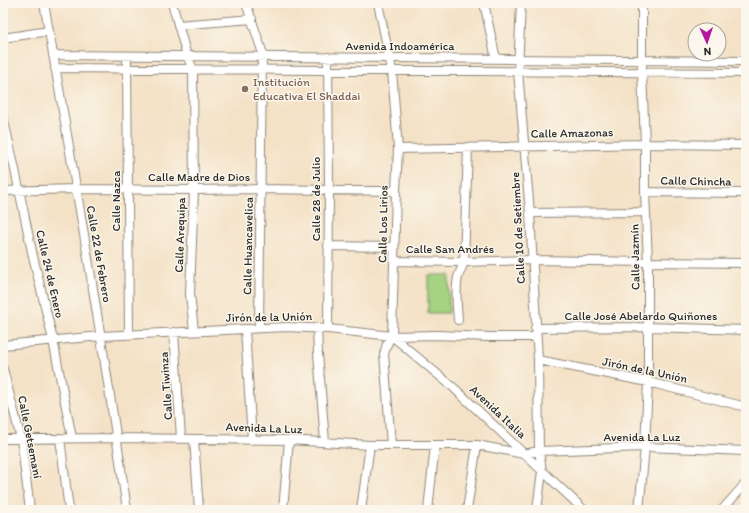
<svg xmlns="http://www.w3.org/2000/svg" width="749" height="513" font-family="Itim,sans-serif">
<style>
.green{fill:#a5d381;stroke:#687f56}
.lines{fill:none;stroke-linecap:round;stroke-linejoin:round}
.minor-casing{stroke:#908679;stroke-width:10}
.minor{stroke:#fff;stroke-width:8}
.education-dot{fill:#8d6e63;stroke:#fbf7ec;stroke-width:1.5}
.labels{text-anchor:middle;stroke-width:3;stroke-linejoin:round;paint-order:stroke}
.street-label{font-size:12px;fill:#2b2b2b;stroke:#fbf7ec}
.education-label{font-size:12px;fill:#785e54;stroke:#fbf7ec;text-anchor:start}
</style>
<rect width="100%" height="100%" fill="#fbf7ec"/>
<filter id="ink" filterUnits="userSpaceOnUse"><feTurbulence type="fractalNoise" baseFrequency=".025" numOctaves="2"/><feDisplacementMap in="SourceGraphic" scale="8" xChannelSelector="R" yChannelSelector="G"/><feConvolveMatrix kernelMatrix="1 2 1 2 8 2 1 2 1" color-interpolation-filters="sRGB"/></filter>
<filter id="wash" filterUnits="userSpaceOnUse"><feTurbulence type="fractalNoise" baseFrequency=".012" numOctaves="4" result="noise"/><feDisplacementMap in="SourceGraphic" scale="16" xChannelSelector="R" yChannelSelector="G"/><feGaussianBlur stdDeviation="0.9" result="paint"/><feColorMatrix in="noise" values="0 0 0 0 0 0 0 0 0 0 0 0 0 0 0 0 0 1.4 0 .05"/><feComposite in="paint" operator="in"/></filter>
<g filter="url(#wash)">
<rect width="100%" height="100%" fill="#f4e2c7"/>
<!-- green -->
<path class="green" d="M428 275H449V313H428Z"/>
</g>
<g filter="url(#ink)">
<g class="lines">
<!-- minor casing -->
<g class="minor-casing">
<path id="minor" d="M44 3C74 172 103 340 127 510
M172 3 187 56 193 69 194 190 190 294 194 331
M246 3 262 51V57L259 328
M378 3 392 70 398 149 396 191 392 336 387 344 384 354 391 445
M484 3 496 59
M521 3 518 71 530 213 538 360 539 451 542 471 537 510
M178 25 252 19
M3 38 49 31
M53 55 746 61
M127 56 129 335
M55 68 746 73
M3 117 14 165 32 252 53 340 72 438
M398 149 645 144 746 145
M3 191 76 189 194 190 261 189 396 191
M645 192 746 193
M530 213 646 212
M328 246 394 247
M394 261 464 262 532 260 648 262 746 263
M458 320C457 306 455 291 458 277 460 272 462 267 464 262L468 147
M317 328 318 353 325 442
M535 328 648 327 746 330
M245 329 252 440
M328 329 329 189 328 57
M174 332 181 438
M392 336 454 388 584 510
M3 345 101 336 287 327 328 329 392 336 436 335 490 337H536
M538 360 648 382 746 407
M3 369 21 439 30 510
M60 438 69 510
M3 439 117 438 289 440 370 445H477L524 454 539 451 645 447 746 451
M194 439 199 510
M283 510 289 440
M361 510 370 445
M428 510 435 445
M467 510 477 445
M639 510 645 447 648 382V262L645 192V144L642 72V3
M722 510 746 483"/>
</g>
<!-- minor -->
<use href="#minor" class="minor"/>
</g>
</g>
<!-- markers -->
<circle class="education-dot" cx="245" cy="89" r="4"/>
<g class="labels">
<!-- street labels -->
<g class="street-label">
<text x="400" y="50">Avenida Indoamérica</text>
<text transform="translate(572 133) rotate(-1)" y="4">Calle Amazonas</text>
<text x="199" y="181">Calle Madre de Dios</text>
<text transform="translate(696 181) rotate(1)" y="4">Calle Chincha</text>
<text transform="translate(316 199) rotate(-90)" y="4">Calle 28 de Julio</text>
<text transform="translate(116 201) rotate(-90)" y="4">Calle Nazca</text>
<text transform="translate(383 224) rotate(-89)" y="4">Calle Los Lirios</text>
<text transform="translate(518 228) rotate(-93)" y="4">Calle 10 de Setiembre</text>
<text transform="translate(180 235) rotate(-88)" y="4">Calle Arequipa</text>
<text transform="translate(248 246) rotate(-89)" y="4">Calle Huancavelica</text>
<text x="450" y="253">Calle San Andrés</text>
<text transform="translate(99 254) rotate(80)" y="4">Calle 22 de Febrero</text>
<text transform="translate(635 257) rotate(-91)" y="4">Calle Jazmín</text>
<text transform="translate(50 274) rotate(77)" y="4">Calle 24 de Enero</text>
<text x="641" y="320">Calle José Abelardo Quiñones</text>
<text transform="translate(269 317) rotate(-1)" y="4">Jirón de la Unión</text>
<text transform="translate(645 370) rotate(12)" y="4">Jirón de la Unión</text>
<text transform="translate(166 386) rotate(-94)" y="4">Calle Tiwinza</text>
<text transform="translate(498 412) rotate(43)" y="4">Avenida Italia</text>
<text transform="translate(264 428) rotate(2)" y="4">Avenida La Luz</text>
<text transform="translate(30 437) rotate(79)" y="4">Calle Getsemaní</text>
<text x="642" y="441">Avenida La Luz</text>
</g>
<!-- education labels -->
<g class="education-label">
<text x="253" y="86">Institución<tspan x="253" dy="14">Educativa El Shaddai</tspan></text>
</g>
</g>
<!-- margin -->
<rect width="749" height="513" fill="none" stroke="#fbf7ec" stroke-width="16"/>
<!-- north arrow -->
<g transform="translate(707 42) rotate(177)"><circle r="19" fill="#fbf7ec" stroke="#a8a59f"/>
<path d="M0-3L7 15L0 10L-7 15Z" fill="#b5179e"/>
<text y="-6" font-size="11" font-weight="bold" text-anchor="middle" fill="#2b2b2b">N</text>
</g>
</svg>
